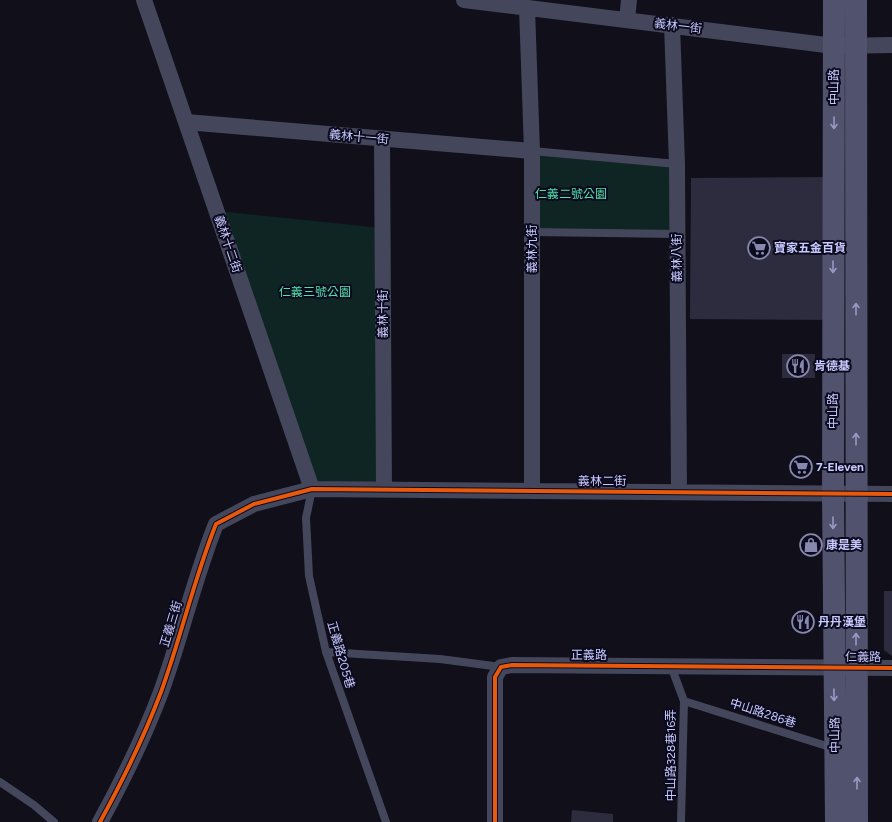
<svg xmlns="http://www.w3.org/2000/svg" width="892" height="822" font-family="Figtree,'Noto Sans TC',sans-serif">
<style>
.green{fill:#0e2523}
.building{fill:#2d2c3e}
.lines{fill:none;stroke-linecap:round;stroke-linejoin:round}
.service{stroke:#44465b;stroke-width:8}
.minor{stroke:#44465b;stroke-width:16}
.secondary{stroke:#51536e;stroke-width:22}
.cycleway-casing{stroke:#0c0b1e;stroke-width:6}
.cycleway{stroke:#e8590c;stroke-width:4}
.oneway{stroke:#989ac5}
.labels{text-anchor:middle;stroke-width:4;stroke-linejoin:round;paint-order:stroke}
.street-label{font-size:12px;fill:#c8c9ff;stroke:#0c0b1e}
.park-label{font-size:12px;fill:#51e2ab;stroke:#0c0b1e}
.poi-label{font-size:12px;font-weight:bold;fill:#c8c9ff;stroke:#0c0b1e;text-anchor:start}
</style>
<rect width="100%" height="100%" fill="#100f1a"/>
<!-- green -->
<path class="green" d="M532 151 677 164V234L532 232Z
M217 211 382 228 384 489H312Z"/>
<!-- building -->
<path class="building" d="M827 177 830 320 690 319 691 178Z
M782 354H815V378H782Z
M884 591H892V656L884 650Z
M572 810 613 814V822H571Z"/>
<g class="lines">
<!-- service -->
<path class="service" d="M532 151 677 164
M532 232 677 234
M312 489 306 518 309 576 326 652 386 822
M326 652 440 659 501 667
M671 666 684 701 681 822
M684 701 833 748
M0 782 34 805 54 822"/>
<!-- minor -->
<path class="minor" d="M144 0 312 489
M464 0 834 46 892 45
M527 8 532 151V490
M627 20 629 0
M672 25 677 164 679 492
M186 122 532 151
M382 139 384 489
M100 822C123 780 144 737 161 692 181 637 194 579 216 524L254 504 312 489 892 494
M495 822V677L501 667 512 665 892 668"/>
<!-- secondary -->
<path class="secondary" d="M834 0 833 493 836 822
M856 0 857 822"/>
<!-- cycleway casing -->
<g class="cycleway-casing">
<path id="cycleway" d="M100 822C123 780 144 737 161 692 181 637 194 579 216 524L254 504 312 489 892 494
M495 822V677L501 667 512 665 892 668"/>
</g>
<!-- cycleway -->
<use href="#cycleway" class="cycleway"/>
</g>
<!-- one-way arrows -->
<defs><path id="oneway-shaft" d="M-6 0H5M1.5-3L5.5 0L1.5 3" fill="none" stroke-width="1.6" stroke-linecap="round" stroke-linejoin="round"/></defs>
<g class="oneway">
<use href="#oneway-shaft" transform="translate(834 123) rotate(90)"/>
<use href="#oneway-shaft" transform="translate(833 267) rotate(90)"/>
<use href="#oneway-shaft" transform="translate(856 309) rotate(-90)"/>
<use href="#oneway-shaft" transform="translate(856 439) rotate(-90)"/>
<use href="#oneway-shaft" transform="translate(833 523) rotate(90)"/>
<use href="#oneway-shaft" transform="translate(856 639) rotate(-90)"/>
<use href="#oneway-shaft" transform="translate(834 695) rotate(89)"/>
<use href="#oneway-shaft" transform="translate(857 783) rotate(-90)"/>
</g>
<!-- icons -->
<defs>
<g id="supermarket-ring" transform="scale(1.15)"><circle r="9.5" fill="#0c0b1e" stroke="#8888af" stroke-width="1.5"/><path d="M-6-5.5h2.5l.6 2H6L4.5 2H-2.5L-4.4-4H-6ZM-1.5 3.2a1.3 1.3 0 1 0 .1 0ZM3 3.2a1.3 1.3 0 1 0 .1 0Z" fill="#8888af"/></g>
<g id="restaurant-ring" transform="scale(1.15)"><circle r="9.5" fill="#0c0b1e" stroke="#8888af" stroke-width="1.5"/><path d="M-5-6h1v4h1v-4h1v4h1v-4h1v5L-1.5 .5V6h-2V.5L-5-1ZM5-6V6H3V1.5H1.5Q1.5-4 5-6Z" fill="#8888af"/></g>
<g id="shop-ring" transform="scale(1.15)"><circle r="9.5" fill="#0c0b1e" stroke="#8888af" stroke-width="1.5"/><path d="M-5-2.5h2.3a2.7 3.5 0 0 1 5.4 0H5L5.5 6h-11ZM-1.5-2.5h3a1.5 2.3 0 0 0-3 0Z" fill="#8888af"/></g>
</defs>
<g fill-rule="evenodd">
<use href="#supermarket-ring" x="759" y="248"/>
<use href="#restaurant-ring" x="798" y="366"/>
<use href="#supermarket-ring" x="801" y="467"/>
<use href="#shop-ring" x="811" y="545"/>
<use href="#restaurant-ring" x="803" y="622"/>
</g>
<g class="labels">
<!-- street labels -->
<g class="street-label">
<text transform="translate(678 26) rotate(7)" y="4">義林一街</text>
<text transform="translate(834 87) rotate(-90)" y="4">中山路</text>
<text transform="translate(359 137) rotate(5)" y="4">義林十一街</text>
<text transform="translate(228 244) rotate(71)" y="4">義林十二街</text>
<text transform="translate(532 249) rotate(-90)" y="4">義林九街</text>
<text transform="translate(677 258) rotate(-90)" y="4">義林八街</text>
<text transform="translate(383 314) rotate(-90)" y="4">義林十街</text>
<text transform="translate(833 411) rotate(-90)" y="4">中山路</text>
<text x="602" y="485">義林二街</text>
<text transform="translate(171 624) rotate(-73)" y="4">正義三街</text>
<text transform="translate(341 655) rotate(74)" y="4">正義路205巷</text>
<text x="589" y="659">正義路</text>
<text transform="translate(863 657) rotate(1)" y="4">仁義路</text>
<text transform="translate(763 713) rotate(18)" y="4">中山路286巷</text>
<text transform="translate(835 735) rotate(-91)" y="4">中山路</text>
<text transform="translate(671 755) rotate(-90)" y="4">中山路328巷16弄</text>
</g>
<!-- park labels -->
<g class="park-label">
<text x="571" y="198">仁義二號公園</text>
<text x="315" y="296">仁義三號公園</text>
</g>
<!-- poi labels -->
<g class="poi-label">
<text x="774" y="252">寶家五金百貨</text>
<text x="814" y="370">肯德基</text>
<text x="816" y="471">7-Eleven</text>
<text x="826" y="549">康是美</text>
<text x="818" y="626">丹丹漢堡</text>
</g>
</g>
</svg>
